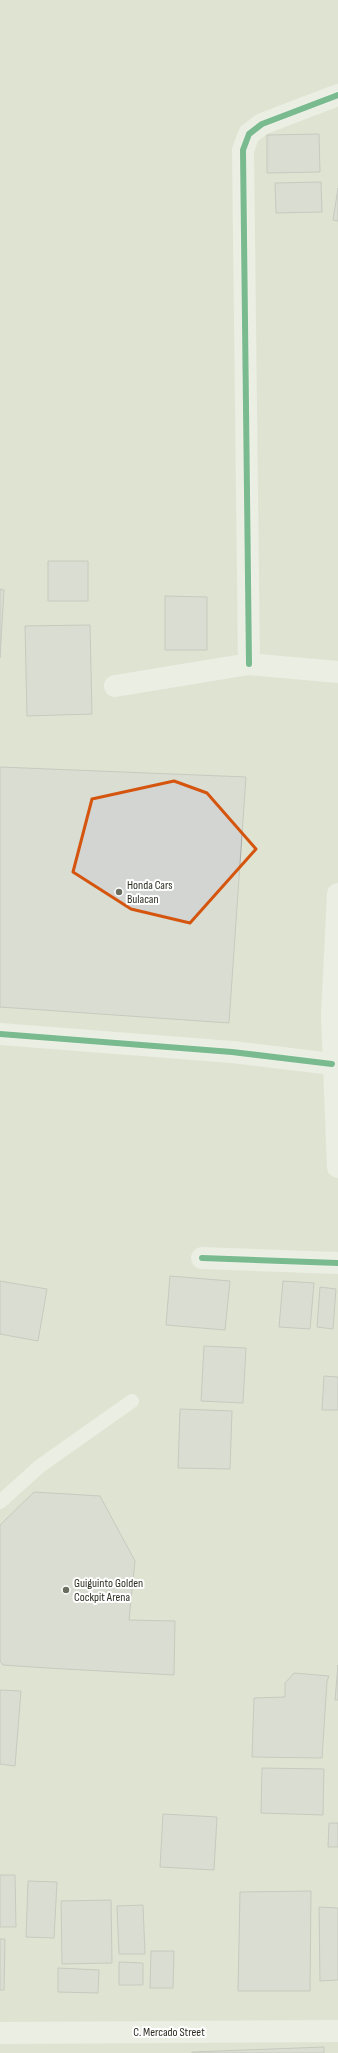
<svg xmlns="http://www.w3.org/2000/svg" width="338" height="2053" font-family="'Sofia Sans Condensed',sans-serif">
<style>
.building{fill:#d3d5d3;stroke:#a9aba8}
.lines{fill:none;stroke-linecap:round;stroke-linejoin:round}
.lane{stroke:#fafbf8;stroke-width:14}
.street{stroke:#fafbf8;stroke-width:22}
.secondary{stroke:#fafbf8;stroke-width:22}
.cycleway-casing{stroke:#fff;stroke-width:8}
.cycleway{stroke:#00873e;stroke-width:6}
.marked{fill:none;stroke:#d5550e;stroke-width:3;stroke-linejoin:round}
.poi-dot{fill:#6a6d5f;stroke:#fff;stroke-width:1.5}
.labels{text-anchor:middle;stroke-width:4;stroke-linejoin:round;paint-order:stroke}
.poi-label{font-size:12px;fill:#2b2d21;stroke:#fff;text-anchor:start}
.street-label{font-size:12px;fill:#2b2d21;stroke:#fff}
</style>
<rect width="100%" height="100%" fill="#dfe3d2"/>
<!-- building -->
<path class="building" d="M319 134 320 172 267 173V135Z
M321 182 322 212 276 213 275 183Z
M338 188V221L333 220Z
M48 561H88V601H48Z
M0 589 4 590 0 658Z
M165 596 207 597V650H165Z
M90 625 92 714 27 716 25 626Z
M0 767 246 777 229 1023 0 1007Z
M170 1276 230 1281 225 1330 166 1325Z
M0 1281 47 1289 38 1341 0 1334Z
M283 1281 314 1283 310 1329 279 1327Z
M320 1287 336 1289 333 1329 317 1327Z
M204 1346 246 1348 243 1403 201 1401Z
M324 1376 338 1377V1410H322Z
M180 1409 232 1411 230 1469 178 1468Z
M34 1492 100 1496 135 1561 129 1620 175 1621 174 1675 47 1668 3 1665 0 1661V1525Z
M338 1665V1700H335Z
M294 1673 329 1676 327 1681 322 1758 252 1757 254 1698 285 1697V1683Z
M0 1690 21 1691 15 1766 0 1764Z
M262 1768 324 1769 323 1815 261 1813Z
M163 1814 217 1817 214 1870 160 1867Z
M329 1823H338V1847H328Z
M0 1875H15L16 1927H0Z
M28 1881 57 1882 54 1938 26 1937Z
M311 1891 310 1991H238L240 1892Z
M111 1900 112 1963 62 1964 61 1901Z
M143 1905 145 1954H119L117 1906Z
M319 1907 338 1908V1980L320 1981Z
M0 1939H5L4 1990H0Z
M151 1951H174L173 1988H150Z
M119 1962 143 1963V1985H119Z
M58 1968 99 1970 98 1993 58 1992Z
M324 2047V2053H192V2052Z"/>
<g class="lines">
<!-- lane -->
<path class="lane" d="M0 1502 40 1466 132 1401"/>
<!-- street -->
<path class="street" d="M249 664 243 150 249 134 262 124 338 95
M115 686 249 664 338 672
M338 894 332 1015 338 1167
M0 1034 232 1052 332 1064
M202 1258 338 1263"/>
<!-- secondary -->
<path class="secondary" d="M0 2033 338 2031"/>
<!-- cycleway casing -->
<g class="cycleway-casing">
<path id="cycleway" d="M249 664 243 150 249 134 262 124 338 95
M0 1034 232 1052 332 1064
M202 1258 338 1263"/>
</g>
<!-- cycleway -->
<use href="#cycleway" class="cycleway"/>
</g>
<!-- marked area -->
<path d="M0 0H338V2053H0ZM174 781 207 793 256 849 190 923 131 909 73 872 92 799Z" fill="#dfe3d2" fill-opacity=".55" fill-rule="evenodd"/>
<path class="marked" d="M174 781 207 793 256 849 190 923 131 909 73 872 92 799Z"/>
<!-- markers -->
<g class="poi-dot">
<circle cx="119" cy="892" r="4"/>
<circle cx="66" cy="1590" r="4"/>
</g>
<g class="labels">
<!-- poi labels -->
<g class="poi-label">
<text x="127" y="889">Honda Cars<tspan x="127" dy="14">Bulacan</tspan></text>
<text x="74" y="1587">Guiguinto Golden<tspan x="74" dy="14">Cockpit Arena</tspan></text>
</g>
<!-- street labels -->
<g class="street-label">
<text x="169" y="2036">C. Mercado Street</text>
</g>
</g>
</svg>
